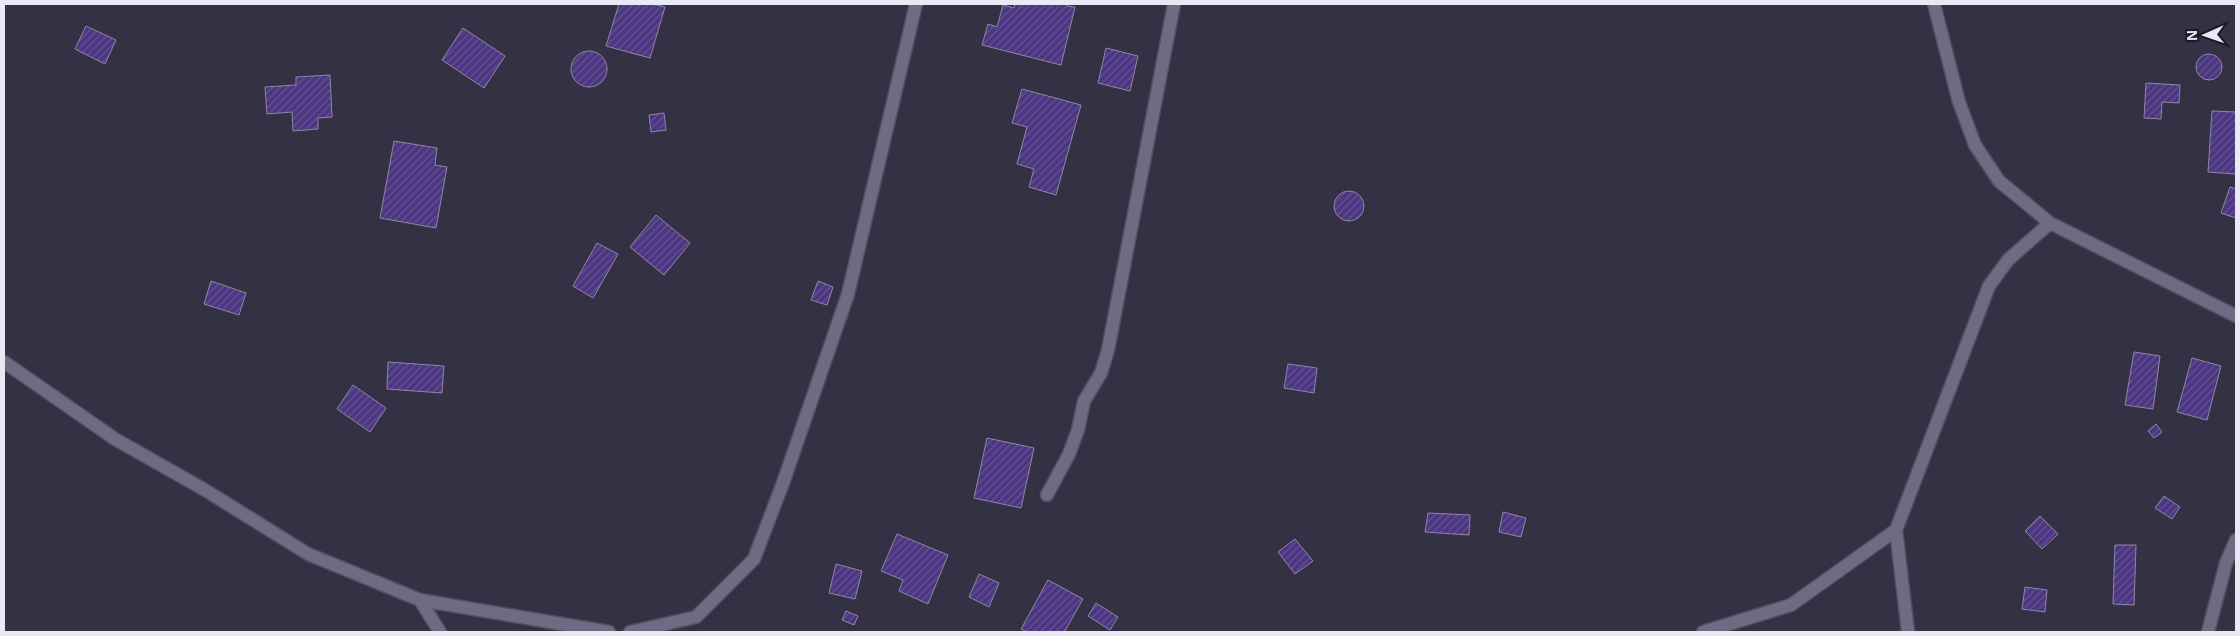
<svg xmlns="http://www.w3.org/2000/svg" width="2240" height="636" font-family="'Noto Sans',sans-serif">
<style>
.building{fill:url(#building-hatch);stroke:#8d89a0}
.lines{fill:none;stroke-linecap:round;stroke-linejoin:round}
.minor-casing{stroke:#514f60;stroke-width:15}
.minor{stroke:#6f6b82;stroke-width:12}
</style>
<defs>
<pattern id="building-hatch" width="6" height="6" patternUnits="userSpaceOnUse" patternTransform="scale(1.25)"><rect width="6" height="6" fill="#4c3581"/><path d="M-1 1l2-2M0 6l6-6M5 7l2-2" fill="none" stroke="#665293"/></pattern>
</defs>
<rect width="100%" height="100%" fill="#353145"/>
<!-- building -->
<path class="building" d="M619 4H653L665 7 650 58 606 46Z
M1015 4H1067V6L1075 7 1061 65 982 45 988 24 997 27 1003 5 1014 8Z
M86 26 116 40 105 64 75 49Z
M463 28 505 56 484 88 442 60Z
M1106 48 1138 56 1130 91 1098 83Z
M571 69a18 18 0 1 1 36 0a18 18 0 1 1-36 0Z
M2196 67a13 13 0 1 1 26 0a13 13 0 1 1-26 0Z
M330 75 332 117 318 118V129L293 131 292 112 267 114 265 87 296 85V77Z
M2146 83 2180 85 2179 103 2162 102 2161 119 2144 118Z
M1022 89 1081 105 1056 195 1029 187 1034 169 1017 164 1027 127 1012 123Z
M2212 111 2236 112V174L2208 172Z
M664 113 666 130 651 132 649 115Z
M394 141 437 148 435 165 447 167 436 228 380 218Z
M2230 187 2236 189V218L2221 213Z
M1334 206a15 15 0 1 1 30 0a15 15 0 1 1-30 0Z
M656 215 690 243 664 275 630 247Z
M597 243 618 254 593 298 573 286Z
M211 281 246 293 239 315 204 304Z
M818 281 833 287 827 305 811 300Z
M2134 352 2160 356 2153 409 2125 405Z
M2192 358 2221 366 2207 420 2177 412Z
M388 362 444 366 442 393 387 389Z
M1288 364 1317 368 1314 393 1284 388Z
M353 385 386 408 370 432 337 409Z
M2156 424 2162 432 2154 438 2148 431Z
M987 438 1034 448 1021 508 974 498Z
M2164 496 2180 507 2172 519 2155 508Z
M1503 512 1526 518 1521 537 1499 532Z
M1428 513 1470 515 1469 535 1425 532Z
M2040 516 2058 534 2042 549 2025 531Z
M897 534 948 555 928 604 899 591 903 580 881 571Z
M1295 539 1313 561 1295 574 1278 552Z
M2115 545H2136L2134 605 2113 604Z
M836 564 862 571 855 599 829 593Z
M979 574 999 583 989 607 969 597Z
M1048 580 1083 599 1065 631 1068 632H1027L1021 629Z
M2025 587 2047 590 2045 612 2022 609Z
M1096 603 1118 617 1110 630 1088 616Z
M846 611 858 616 854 625 842 620Z"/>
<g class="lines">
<!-- minor casing -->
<g class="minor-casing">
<path id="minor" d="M1934 4 1959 102 1975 145 1999 181 2050 223 2236 316
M4 362 115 439 205 490 308 554 420 600 609 632
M1047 495 1069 454 1078 430 1084 401 1101 373 1108 350 1174 4
M1896 530 1908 632
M420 600 440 632
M630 632 696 617 754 559 783 483 848 294 916 4
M1703 632 1791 605 1896 530 1989 286 2008 260 2050 223
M2208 632 2226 563 2236 540"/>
</g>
<!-- minor -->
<use href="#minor" class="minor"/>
</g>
<!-- border -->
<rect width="2240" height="636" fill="none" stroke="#e9e8f5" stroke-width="10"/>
<!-- north arrow -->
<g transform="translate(2205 35) rotate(268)" stroke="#1c1b24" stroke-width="4" paint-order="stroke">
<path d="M0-4L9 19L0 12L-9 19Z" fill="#e9e8f5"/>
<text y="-8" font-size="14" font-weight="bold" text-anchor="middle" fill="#e9e8f5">N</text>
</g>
</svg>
